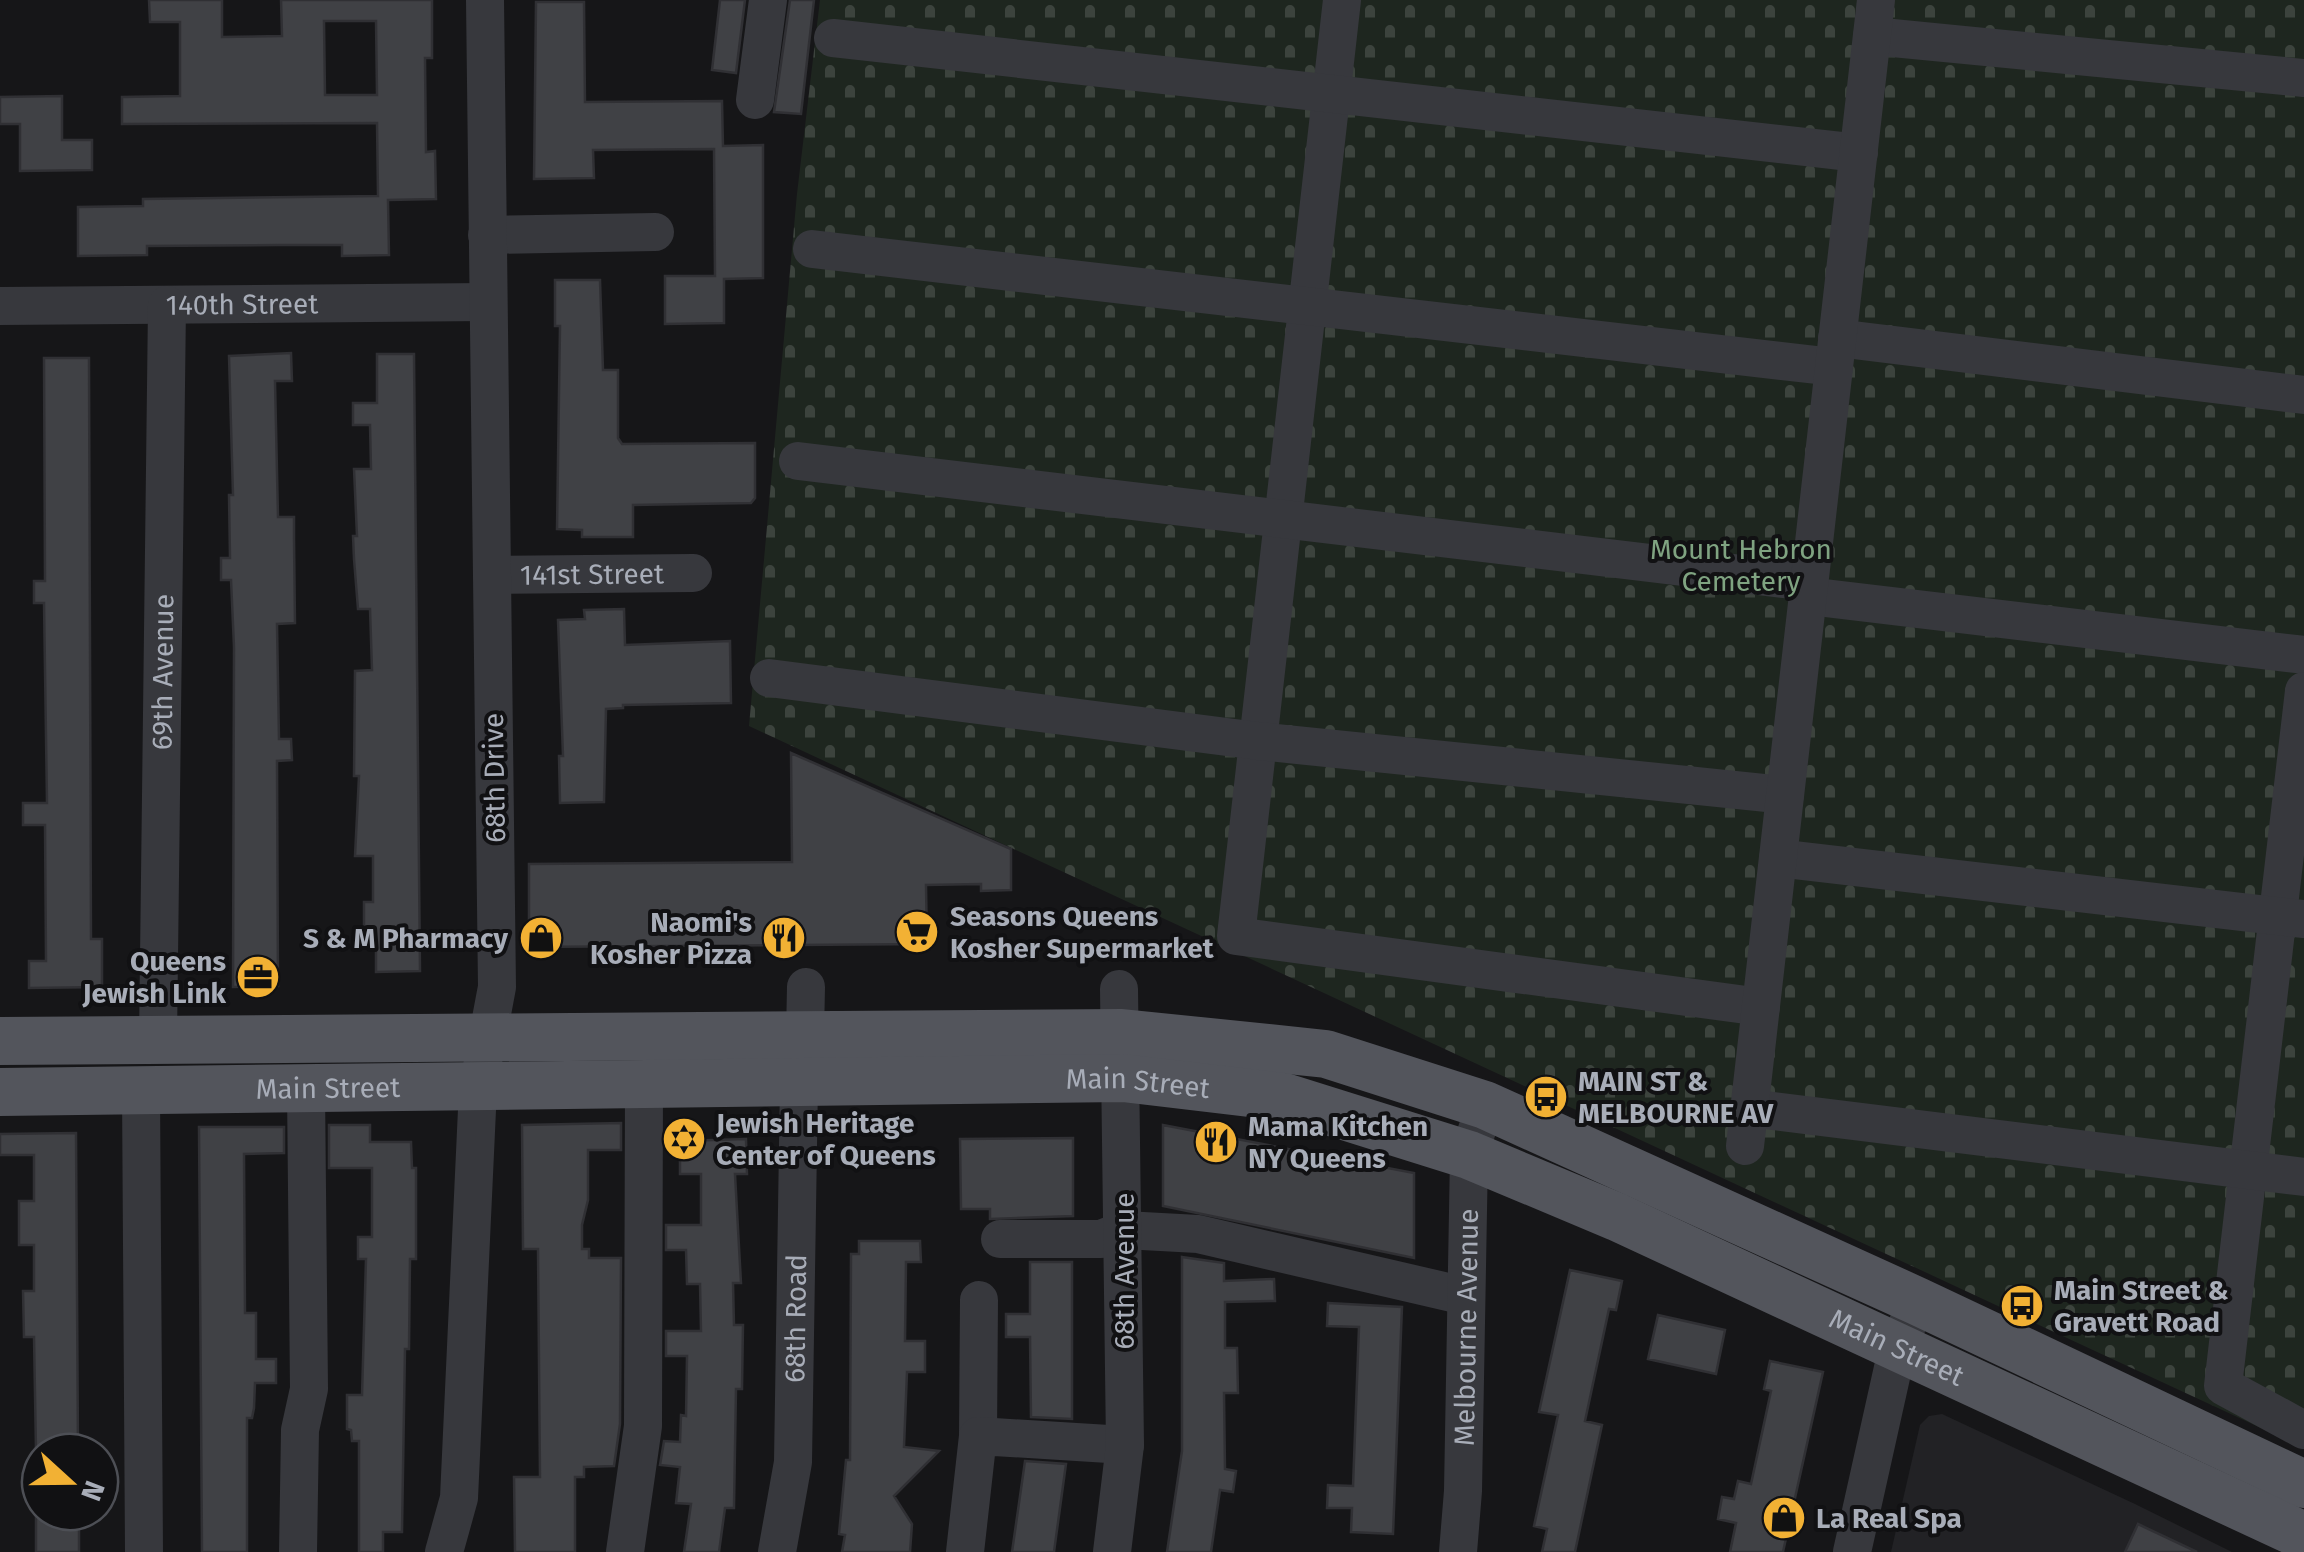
<svg xmlns="http://www.w3.org/2000/svg" width="2304" height="1552" font-family="'Fira Sans',sans-serif">
<style>
.built{fill:#222225}
.cemetery{fill:url(#cemetery-stones)}
.building{fill:#404145;stroke:#303034;stroke-width:2.5;fill-rule:evenodd}
.lines{fill:none;stroke-linecap:round;stroke-linejoin:round}
.minor{stroke:#37383d;stroke-width:38}
.major{stroke:#53555c;stroke-width:48}
.labels{text-anchor:middle;stroke-width:8;stroke-linejoin:round;paint-order:stroke}
.street-label{font-size:28px;fill:#a8adb8;stroke:#111113}
.park-label{font-size:28px;fill:#7fa381;stroke:#111113}
.poi-label{font-size:28px;font-weight:bold;fill:#a8adb8;stroke:#111113;text-anchor:start}
</style>
<defs>
<pattern id="cemetery-stones" width="16" height="16" patternUnits="userSpaceOnUse" patternTransform="scale(2.5)"><rect width="16" height="16" fill="#1e261f"/><path d="M2 7V4a2 2 0 0 1 4 0v3zM10 15v-3a2 2 0 0 1 4 0v3z" fill="#3c433d"/></pattern>
</defs>
<rect width="100%" height="100%" fill="#161618"/>
<!-- built -->
<path class="built" d="M1942 1414 2135 1504 2232 1552H1891L1920 1425 1929 1416Z"/>
<!-- cemetery -->
<path class="cemetery" d="M820 0H2304V1448L749 726 797 194Z"/>
<!-- building -->
<path class="building" d="M149 0H222V37L282 36 281 0H432V58H425L426 152 435 151 436 199 388 200 389 255 342 256V245H278L147 246V255L78 256V207L143 206V199L378 196 377 123 122 124V97L180 96V22H150ZM324 21H376L377 95H325Z
M720 0H745L736 73 712 70Z
M790 0H814L801 114 774 112Z
M536 2H584L585 102 722 101 723 146 763 145V278L724 279V323L665 324V276H715L714 149 593 150 594 178 534 179Z
M62 96V140H92V170L20 171V124H0V97Z
M555 280H600L603 370H618V438L622 444 755 443V498L751 503 633 505V537H582V530L557 529 560 326H555Z
M291 353 292 381H275L278 517H294V538L295 623 277 624 279 739H291L292 760 277 761 278 986 233 987 234 647 231 580H221V558H230L229 495H233L229 356Z
M377 354H414L420 971 376 972V939H364V902H373V856H355L359 776H354L355 671 372 670 370 609H358L354 559 353 536H357L354 469H371L370 425H353V403H377Z
M44 358H89L91 939H102V987L29 988V961H46L45 825H23V803H47L44 603H34V581H45Z
M624 609 625 645 730 641 731 703 623 705V708L606 709 604 802 560 803 559 756H563L558 620 585 619 584 610Z
M791 753 1011 849V890L981 891V884L926 885 927 944 529 947V864L792 862Z
M621 1123V1150H588V1200L582 1225V1249H589V1258H621L620 1424 614 1466 584 1467V1477H575V1552H515L514 1477H540L538 1249H523L522 1125Z
M329 1125H370V1142H411L412 1168H416V1259H410L409 1349H405L402 1532H383V1552H359V1441H352L351 1430 347 1429V1395H362L366 1259H358V1237H372V1168H329Z
M1163 1125 1414 1173V1258L1163 1206Z
M199 1127H284V1153L244 1154 245 1313H256V1359H276V1383H255L254 1408 252 1418H247V1552H202Z
M76 1133 78 1450 36 1451 34 1337H24L23 1291H34V1245H19V1201H34V1155H0V1134Z
M1073 1138V1216L990 1219V1209H961L960 1139Z
M746 1139 747 1174H735L741 1283H733L734 1325H743L742 1389H736L734 1508H725L719 1552H684L691 1504 676 1503 680 1467 660 1465 664 1441 680 1442 681 1415 686 1416 687 1356H666V1331H701L700 1284H687L686 1250H666V1225H701V1174H680V1141Z
M859 1241H920L921 1262H906L905 1341H925V1372H907L904 1447 939 1451 894 1496 912 1524 910 1552H842L845 1535 839 1534 846 1460H850L851 1254H859Z
M1182 1257 1224 1263V1281L1274 1279 1275 1301 1225 1302V1348H1237L1238 1393H1224L1225 1469 1236 1471 1233 1492 1220 1490 1211 1552H1167L1182 1451Z
M1030 1262H1072V1419L1031 1417 1030 1337H1006V1314H1030Z
M1570 1270 1622 1281 1616 1310 1609 1309 1585 1421 1602 1425 1575 1552H1542L1547 1529 1534 1526 1558 1415 1539 1412Z
M1328 1303 1402 1307 1393 1534 1351 1532 1352 1508H1327L1328 1485 1353 1486 1359 1327 1327 1326Z
M1658 1315 1725 1330 1716 1374 1648 1359Z
M1770 1361 1823 1372 1783 1552H1730L1736 1523 1718 1519 1722 1497 1734 1499 1738 1481 1751 1484 1771 1391 1764 1389Z
M1025 1461 1066 1464 1054 1552H1012Z
M36 1512H79V1552H36Z
M2138 1524 2197 1552H2125Z"/>
<g class="lines">
<!-- minor -->
<g class="minor">
<path d="M1342 0 1236 936 1761 1007"/>
<path d="M1872 36 2304 78"/>
<path d="M833 38 1859 153"/>
<path d="M755 100 768 0"/>
<path d="M487 235 655 232"/>
<path d="M812 249 1834 367"/>
<path id="s1" d="M0 306 487 302"/>
<path d="M1837 338 2304 395"/>
<path d="M798 461 1809 582"/>
<path id="s2" d="M492 575 693 573"/>
<path d="M1808 596 2304 655"/>
<path d="M769 678 1258 741 1785 795"/>
<path d="M2304 691 2223 1386 2304 1430"/>
<path d="M1778 858 2302 919"/>
<path d="M805 1035 806 987"/>
<path id="s3" d="M158 1040 167 305"/>
<path d="M141 1091 144 1552"/>
<path d="M1749 1108 2304 1177"/>
<path d="M1745 1146 1876 0"/>
<path d="M1000 1239H1101L1124 1230 1198 1234 1465 1296"/>
<path d="M978 1436 979 1300"/>
<path d="M298 1552 300 1430 309 1389 306 1089"/>
<path d="M444 1552 459 1498 478 1088 497 987 485 0"/>
<path d="M625 1552 643 1426 644 1085"/>
<path id="s4" d="M777 1552 793 1462 799 1083"/>
<path d="M965 1552 978 1436 1125 1445"/>
<path d="M1112 1552 1125 1445 1119 989"/>
<path id="s5" d="M1458 1552 1463 1491 1469 1155 1485 1105"/>
<path d="M1852 1552 1897 1350 1917 1301"/>
</g>
<!-- major -->
<g class="major">
<path d="M0 1041 1122 1033 1326 1054 1485 1105 1917 1301 2304 1484"/>
<path id="s6" d="M0 1092 1123 1078 1284 1097 1469 1155 1617 1217 2304 1536"/>
</g>
</g>
<!-- icons -->
<defs>
<g id="supermarket-disc" transform="scale(2.25)"><circle r="9.5" fill="#f2b134" stroke="#111113"/><path d="M-6-5.5h2.5l.6 2H6L4.5 2H-2.5L-4.4-4H-6ZM-1.5 3.2a1.3 1.3 0 1 0 .1 0ZM3 3.2a1.3 1.3 0 1 0 .1 0Z" fill="#111"/></g>
<g id="shop-disc" transform="scale(2.25)"><circle r="9.5" fill="#f2b134" stroke="#111113"/><path d="M-5-2.5h2.3a2.7 3.5 0 0 1 5.4 0H5L5.5 6h-11ZM-1.5-2.5h3a1.5 2.3 0 0 0-3 0Z" fill="#111"/></g>
<g id="restaurant-disc" transform="scale(2.25)"><circle r="9.5" fill="#f2b134" stroke="#111113"/><path d="M-5-6h1v4h1v-4h1v4h1v-4h1v5L-1.5 .5V6h-2V.5L-5-1ZM5-6V6H3V1.5H1.5Q1.5-4 5-6Z" fill="#111"/></g>
<g id="office-disc" transform="scale(2.25)"><circle r="9.5" fill="#f2b134" stroke="#111113"/><path d="M-6-3h4V-5.5h4V-3h4V5H-6ZM-1-4.5V-3h2v-1.5ZM-6 0V1H6V0Z" fill="#111"/></g>
<g id="bus-disc" transform="scale(2.25)"><circle r="9.5" fill="#f2b134" stroke="#111113"/><path d="M-5-6H5V4H4V6H2V4H-2V6H-4V4H-5ZM-3.5-4V0h7V-4ZM-3.5 1.2v1.5H-2V1.2ZM2 1.2v1.5H3.5V1.2Z" fill="#111"/></g>
<g id="synagogue-disc" transform="scale(2.25)"><circle r="9.5" fill="#f2b134" stroke="#111113"/><path d="M0-6.5L5.6 3.2H-5.6ZM0 6.5L5.6-3.2H-5.6Z" fill="#111"/></g>
</defs>
<g fill-rule="evenodd">
<use href="#supermarket-disc" x="917" y="932"/>
<use href="#shop-disc" x="541" y="938"/>
<use href="#restaurant-disc" x="784" y="938"/>
<use href="#office-disc" x="258" y="977"/>
<use href="#bus-disc" x="1546" y="1097"/>
<use href="#synagogue-disc" x="684" y="1139"/>
<use href="#restaurant-disc" x="1216" y="1142"/>
<use href="#bus-disc" x="2022" y="1306"/>
<use href="#shop-disc" x="1784" y="1518"/>
</g>
<g class="labels">
<!-- street labels -->
<g class="street-label">
<text dy="10" stroke="none"><textPath href="#s1" startOffset="242">140th Street</textPath></text>
<text dy="10" stroke="none"><textPath href="#s2" startOffset="100">141st Street</textPath></text>
<text dy="10" stroke="none"><textPath href="#s3" startOffset="368">69th Avenue</textPath></text>
<text transform="translate(494 778) rotate(-91)" y="10">68th Drive</text>
<text dy="10" stroke="none"><textPath href="#s6" startOffset="1138">Main Street</textPath></text>
<text dy="10" stroke="none"><textPath href="#s6" startOffset="328">Main Street</textPath></text>
<text transform="translate(1124 1271) rotate(-90)" y="10">68th Avenue</text>
<text dy="10" stroke="none"><textPath href="#s4" startOffset="235">68th Road</textPath></text>
<text dy="10" stroke="none"><textPath href="#s5" startOffset="225">Melbourne Avenue</textPath></text>
<text dy="10" stroke="none"><textPath href="#s6" startOffset="1948">Main Street</textPath></text>
</g>
<!-- park labels -->
<g class="park-label">
<text x="1741" y="559">Mount Hebron<tspan x="1741" dy="32">Cemetery</tspan></text>
</g>
<!-- poi labels -->
<g class="poi-label">
<text x="950" y="926">Seasons Queens<tspan x="950" dy="32">Kosher Supermarket</tspan></text>
<text x="752" y="932" text-anchor="end">Naomi's<tspan x="752" dy="32">Kosher Pizza</tspan></text>
<text x="508" y="948" text-anchor="end">S &amp; M Pharmacy</text>
<text x="226" y="971" text-anchor="end">Queens<tspan x="226" dy="32">Jewish Link</tspan></text>
<text x="1578" y="1091">MAIN ST &amp;<tspan x="1578" dy="32">MELBOURNE AV</tspan></text>
<text x="716" y="1133">Jewish Heritage<tspan x="716" dy="32">Center of Queens</tspan></text>
<text x="1248" y="1136">Mama Kitchen<tspan x="1248" dy="32">NY Queens</tspan></text>
<text x="2054" y="1300">Main Street &amp;<tspan x="2054" dy="32">Gravett Road</tspan></text>
<text x="1816" y="1528">La Real Spa</text>
</g>
</g>
<!-- north arrow -->
<g transform="translate(70 1482) rotate(111)"><circle r="48" fill="#111113" stroke="#4d4f55" stroke-width="2.5"/>
<path d="M0-8L18 38L0 25L-18 38Z" fill="#f2b134"/>
<text y="-15" font-size="28" font-weight="bold" text-anchor="middle" fill="#a8adb8">N</text>
</g>
</svg>
